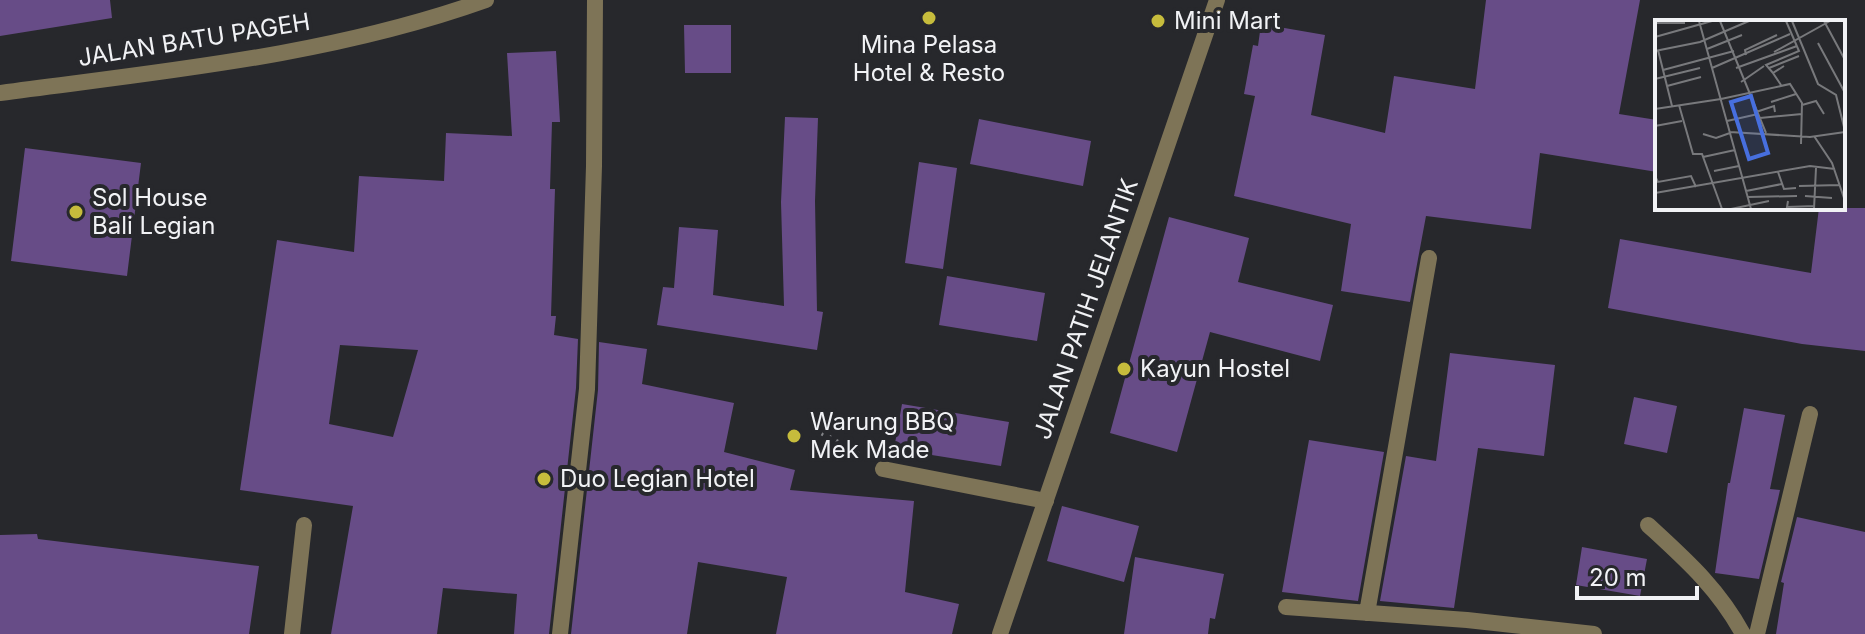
<svg xmlns="http://www.w3.org/2000/svg" width="1865" height="634" font-family="Inter,sans-serif">
<style>
.building{fill:#674c87;fill-rule:evenodd}
.lines{fill:none;stroke-linecap:round;stroke-linejoin:round}
.path{stroke:#838488;stroke-width:5;stroke-dasharray:2 6;stroke-linecap:butt}
.service{stroke:#7e7457;stroke-width:16}
.minor{stroke:#7e7457;stroke-width:16}
.tertiary{stroke:#7e7457;stroke-width:16}
.poi-dot{fill:#c6bc3c;stroke:#27282c;stroke-width:3}
.labels{text-anchor:middle;stroke-width:8;stroke-linejoin:round;paint-order:stroke}
.poi-label{font-size:24px;fill:#f1f2f5;stroke:#27282c;text-anchor:start}
.street-label{font-size:24px;fill:#f1f2f5;stroke:#27282c}
.inset-road{fill:none;stroke:#78797c;stroke-width:2}
.view{fill:#476fde;fill-opacity:0.15;stroke:#476fde;stroke-width:4}
.inset-edge{fill:none;stroke:#f1f2f5;stroke-width:4}
</style>
<rect width="100%" height="100%" fill="#27282c"/>
<!-- building -->
<path class="building" d="M0 0H110L112 18 0 36Z
M1486 0H1640L1619 114 1657 120V172L1540 153 1531 229 1426 216 1410 302 1341 291 1351 224 1234 196 1255 96 1244 94 1253 45 1258 46 1261 24 1325 35 1311 115 1385 133 1394 76 1475 89Z
M684 25H731V73H685Z
M556 51 560 122H552L550 189H555L551 316H556L554 335 578 339 576 388 549 634H514L517 594 443 588 437 634H331L353 506 240 490 277 240 354 252 359 176 444 181 446 133 512 136 507 53ZM340 345 418 350 393 437 329 424Z
M785 117 818 118 815 201 817 311 823 312 817 350 657 325 663 287 674 288 679 227 718 230 713 295 784 306 781 202Z
M979 119 1091 141 1083 186 970 164Z
M25 148 141 163 127 276 11 261Z
M919 162 957 168 943 269 905 263Z
M1819 208H1865V351L1802 344 1608 308 1620 239 1811 273Z
M1169 217 1249 238 1238 282 1333 305 1320 361 1210 332 1177 452 1110 433Z
M947 276 1045 293 1037 341 939 325Z
M599 342 647 349 642 384 734 403 724 452 795 470 790 490 914 501 905 592 959 604 952 634H776L787 577 698 562 687 634H571L598 390Z
M1450 353 1555 365 1544 456 1478 448 1454 608 1380 601 1406 456 1436 461Z
M1634 397 1677 406 1667 453 1624 444Z
M902 404 1009 422 1001 466 894 449Z
M1744 408 1785 415 1770 489 1780 490 1778 499 1759 579 1715 573 1728 483H1730Z
M1309 440 1384 452 1358 601 1282 592Z
M1062 506 1139 526 1124 582 1047 561Z
M1797 517 1865 532V634H1776L1784 583 1781 582Z
M37 534 38 539 259 566 249 634H0V535Z
M1582 547 1647 559 1640 596 1576 585Z
M1135 557 1224 574 1215 619 1210 618 1208 634H1124Z"/>
<g class="lines">
<!-- path -->
<path class="path" d="M822 433 861 456"/>
<!-- service -->
<path class="service" d="M883 469 1046 501
M1648 525C1686 560 1718 588 1743 634
M292 634 304 525
M1757 634 1810 414"/>
<!-- minor -->
<path class="minor" d="M0 93C164 71 329 56 486 0
M1286 607 1467 620 1594 634
M1367 613 1429 258
M560 634 587 389 594 166 595 0"/>
<!-- tertiary -->
<path class="tertiary" d="M1000 634 1217 0"/>
</g>
<!-- markers -->
<g class="poi-dot">
<circle cx="929" cy="18" r="8"/>
<circle cx="1158" cy="21" r="8"/>
<circle cx="76" cy="212" r="8"/>
<circle cx="1124" cy="369" r="8"/>
<circle cx="794" cy="436" r="8"/>
<circle cx="544" cy="479" r="8"/>
</g>
<g class="labels">
<!-- poi labels -->
<g class="poi-label">
<text x="1174" y="29">Mini Mart</text>
<text x="929" y="53" text-anchor="middle">Mina Pelasa<tspan x="929" dy="28">Hotel &amp; Resto</tspan></text>
<text x="92" y="206">Sol House<tspan x="92" dy="28">Bali Legian</tspan></text>
<text x="1140" y="377">Kayun Hostel</text>
<text x="810" y="430">Warung BBQ<tspan x="810" dy="28">Mek Made</tspan></text>
<text x="560" y="487">Duo Legian Hotel</text>
</g>
<!-- street labels -->
<g class="street-label">
<text transform="translate(194 40) rotate(-9)" y="8">JALAN BATU PAGEH</text>
<text transform="translate(1086 309) rotate(-71)" y="8">JALAN PATIH JELANTIK</text>
</g>
</g>
<!-- overview -->
<g transform="translate(1655 20)">
<rect width="190" height="190" fill="#27282c"/>
<path class="inset-road" d="M44 1 96 189M65 1 111 113M137 1 163 64 181 75 190 111M169 1 190 40M0 3H30M0 17 57 1M163 23 190 73M52 29 87 15M3 30 17 86M0 31 45 22 94 1M119 32 175 1M91 35 90 30 122 15M57 48 135 14M81 48 142 26M114 48 144 36M8 50 79 31M118 53 111 45 144 31 131 1M0 59 45 48M86 62 109 46M126 65 118 53 129 46M12 66 46 57M66 79 135 64 147 83 146 124M116 82 141 74M24 85 38 134H47L67 189M147 85 161 81 169 94M0 89 66 79M101 92 119 86 120 92M105 98 147 94M72 101 103 94M0 106 27 101M75 112 155 117 190 112M48 114 61 118 75 113M159 116 177 143 190 181M48 137 80 130M59 151 84 146M123 152 129 169 141 168M0 156 3 162 36 156 41 167M144 166 185 165M91 171 127 164M0 173 155 146 180 149M150 176 177 178M93 177 142 176M133 181 132 187 160 186M76 189 114 181M159 189 161 148"/>
<path class="view" d="M96 76 113 133 94 139 76 82Z"/>
<rect width="190" height="190" class="inset-edge"/>
</g>
<!-- scale -->
<path d="M1577 586v12h120v-12" fill="none" stroke="#f1f2f5" stroke-width="4"/>
<text x="1589" y="586" font-size="24" fill="#f1f2f5" stroke="#27282c" stroke-width="6" paint-order="stroke">20 m</text>
</svg>
